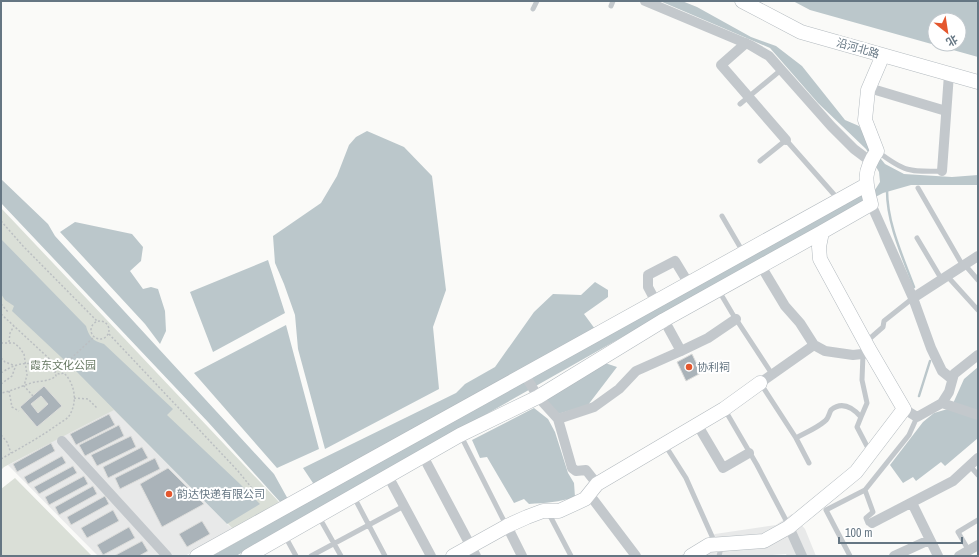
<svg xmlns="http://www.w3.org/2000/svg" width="979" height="557" font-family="'Archivo Narrow','Noto Sans SC',sans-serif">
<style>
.built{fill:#e8e9e9}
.green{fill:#dadfd7}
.water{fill:#bbc7cb;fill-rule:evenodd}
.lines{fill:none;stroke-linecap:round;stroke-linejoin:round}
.stream{stroke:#bbc7cb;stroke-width:2.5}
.building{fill:#aab3b9;stroke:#dcdcda;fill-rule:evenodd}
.secondary-casing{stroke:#b3babf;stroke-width:15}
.path{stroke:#bbbfc2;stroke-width:1.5;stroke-dasharray:2 2;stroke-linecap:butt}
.lane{stroke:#c3c8cc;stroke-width:5}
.street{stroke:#c3c8cc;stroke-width:10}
.secondary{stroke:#fff;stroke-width:14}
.poi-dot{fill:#e4572e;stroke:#fff;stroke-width:1.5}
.labels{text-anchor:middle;stroke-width:4;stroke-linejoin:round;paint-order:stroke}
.street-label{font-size:11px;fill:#657683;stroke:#fff}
.park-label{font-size:11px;fill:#687a64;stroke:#fff}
.poi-label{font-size:11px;fill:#657683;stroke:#fff;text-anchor:start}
</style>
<rect width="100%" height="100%" fill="#fafaf8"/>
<!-- built -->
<path class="built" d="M114 409 227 524 233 529 185 556H98L8 465Z
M792 514 805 529 816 556H787L786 554 758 556H680L715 534 776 525Z"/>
<!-- green -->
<path class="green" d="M1 208 279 502 233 529 114 410 4 467 1 470Z
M15 478 92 556H1V489Z"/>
<!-- water -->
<path class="water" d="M660 1H682L697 7 751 37 776 46 802 66 845 120 859 126 869 144 885 164 904 174 952 177 978 175V185H911L883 193 774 251 236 556H212L459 417 857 197 873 193 880 182 879 172 866 149 818 103 770 48Z
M793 1H978V57L810 10ZM935 20H959V44H935Z
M367 131 404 147 432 176 446 290 433 327 439 389 325 449 298 349 295 315 284 284 275 263 273 236 321 203 337 176 349 145 356 137Z
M1 179 48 224 55 236 274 474 289 501 281 503 208 422 1 203Z
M75 222 132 234 143 247 141 261 130 271 143 289 151 287 158 289 165 311 166 331 160 344 145 324 60 232Z
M1 239 86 326C89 337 93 341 104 344L173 409 167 415 240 484 260 504 227 524 77 372 12 311 14 306 5 300 1 294Z
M268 260 285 313 213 352 190 292Z
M595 282 608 290V297L584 314 595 329 315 486 303 468 456 393 465 384 495 367 534 312 553 294 581 295Z
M286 325 319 449 277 468 194 373Z
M599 361 617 367 588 405 558 414 544 399Z
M978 367V438L945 466 941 462 916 481 913 477 903 483 890 465 923 422 934 413 951 408 964 379Z
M534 408 548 419 555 432 568 473 574 483 575 497C560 502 545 503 529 504L524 499 514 503 487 457 480 458 472 440Z"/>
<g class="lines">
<!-- stream -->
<path class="stream" d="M887 190C887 223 902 255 914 287
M919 396 930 361"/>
</g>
<!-- building -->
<path class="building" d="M692 354 701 373 686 381 677 362Z
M44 386 62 406 37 427 20 407ZM41 396 48 404 38 413 31 404Z
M109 414 115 425 76 445 70 434Z
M119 425 124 436 85 456 79 445Z
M131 436 136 447 97 466 91 455Z
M51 443 55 451 17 472 13 464Z
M142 447 148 458 108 478 103 467Z
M62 456 66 463 28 484 24 477Z
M155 458 160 469 120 489 115 478Z
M73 466 77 473 39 494 34 487Z
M168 468 204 504 162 527 140 484Z
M84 476 88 484 49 505 45 497Z
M93 486 97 494 59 515 55 507Z
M105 496 109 504 71 525 67 517Z
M113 510 119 521 87 538 81 528Z
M202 521 210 534 187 547 179 534Z
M129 527 135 538 103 555 97 545Z
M142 541 148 551 139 556H114Z"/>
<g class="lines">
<!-- secondary casing -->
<g class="secondary-casing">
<path id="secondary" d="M742 1 801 32 978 82
M197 556 866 185
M248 556 460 435 538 397 664 320 822 232
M453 556 507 526 527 517 543 511H559L585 499 597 484 724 409 760 383
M691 556 709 545 764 541 789 527 856 472 904 409 869 349 820 259 819 247 822 232 871 204C865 181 863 172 877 151L865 120 868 90 880 62"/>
</g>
<!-- path -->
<path class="path" d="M1 221 23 246 97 321
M1 304 9 313
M1 314 55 364
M91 330a9 9 0 1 1 18 0a9 9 0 1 1-18 0Z
M109 334 238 471 263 502
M9 342 10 333 14 326
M1 343H14L19 347 24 354 27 375 24 386 33 396
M1 358 5 362 13 365
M54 368a6 6 0 1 1 12 0a6 6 0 1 1-12 0Z
M65 364 94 337
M1 373C22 359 33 362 55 372L56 376C50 381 42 381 35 382 23 385 13 391 1 393
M1 384 12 376 16 365
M9 391 12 407 19 411
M74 398 88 399 97 408
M1 435 7 442 11 453
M1 459C20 448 39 438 57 425 61 422 66 420 69 416 78 402 75 384 64 373"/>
<!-- lane -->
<path class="lane" d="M611 6 613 1
M533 9 537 1
M740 104 781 70
M877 151C904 172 910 172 942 171
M760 161 786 140 838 199
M918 188 963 266
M722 216 743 252
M917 238 942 280
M965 265 978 280
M948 277 978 310
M719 291 732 313 772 374
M867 341 883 327 884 321 913 298
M761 384 796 438 809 463
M725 410 757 465 789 526
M861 417 857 427 870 452
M461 436 506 525
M796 438C805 433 817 428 825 421 829 418 829 413 831 410 842 401 853 408 861 417L867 403 862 380 863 354
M665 445 686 478 715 543
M970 466 978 475
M865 490 873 512 866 518 868 523H872
M354 497 385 556
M548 512 571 556
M319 517 341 556
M285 536 296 556
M969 551 958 532 978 520
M311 556 404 506
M719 556 720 552
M850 556 826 510 865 490 909 435 917 417"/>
<!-- street -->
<path class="street" d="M645 1 750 45 769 56 831 126 854 149 870 161
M746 43 721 65 786 140
M869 88 946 111
M942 171 949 74
M871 204 913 298 931 348 942 371 952 379
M761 266 785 306 800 323 814 345
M913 298 978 256
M656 302 648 287V275L675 261 689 284
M664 320 681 351
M525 375 538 397 558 419 572 468 576 471 586 470 597 484
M760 383 814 345 825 351 853 355 871 353
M942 403 978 415
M904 409 917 417 942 403 949 392 954 374 978 355
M558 419 594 407 619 389 636 371 681 351 708 338 736 319
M697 424 723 468 749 453
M62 441 167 556
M423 456 476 556
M388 476 431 556
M589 494 636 556
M912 503 938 556
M872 523 953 481 978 458
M507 526 522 556
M789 527 802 556
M894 556 929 540
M959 556 978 545"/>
<!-- secondary -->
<use href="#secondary" class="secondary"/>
</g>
<!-- markers -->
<g class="poi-dot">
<circle cx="689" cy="367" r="4"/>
<circle cx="169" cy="494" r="4"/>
</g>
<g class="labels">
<!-- street labels -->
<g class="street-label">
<text transform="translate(858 48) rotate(16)" y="4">沿河北路</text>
</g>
<!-- park labels -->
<g class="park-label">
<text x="63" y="369">霞东文化公园</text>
</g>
<!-- poi labels -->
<g class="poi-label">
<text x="697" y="371">协利祠</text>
<text x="177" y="498">韵达快递有限公司</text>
</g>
</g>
<!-- border -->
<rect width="979" height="557" fill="none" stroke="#657683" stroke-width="4"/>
<!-- north arrow -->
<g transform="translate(947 32) rotate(150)"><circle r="19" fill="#ffffff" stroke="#c1c8cd"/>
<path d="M0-3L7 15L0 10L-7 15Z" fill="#e4572e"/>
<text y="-6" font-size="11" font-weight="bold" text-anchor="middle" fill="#657683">北</text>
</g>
<!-- scale -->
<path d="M839 537v6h123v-6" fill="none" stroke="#657683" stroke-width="2"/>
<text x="845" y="537" font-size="12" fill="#657683" stroke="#ffffff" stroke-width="3" paint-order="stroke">100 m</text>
</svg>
